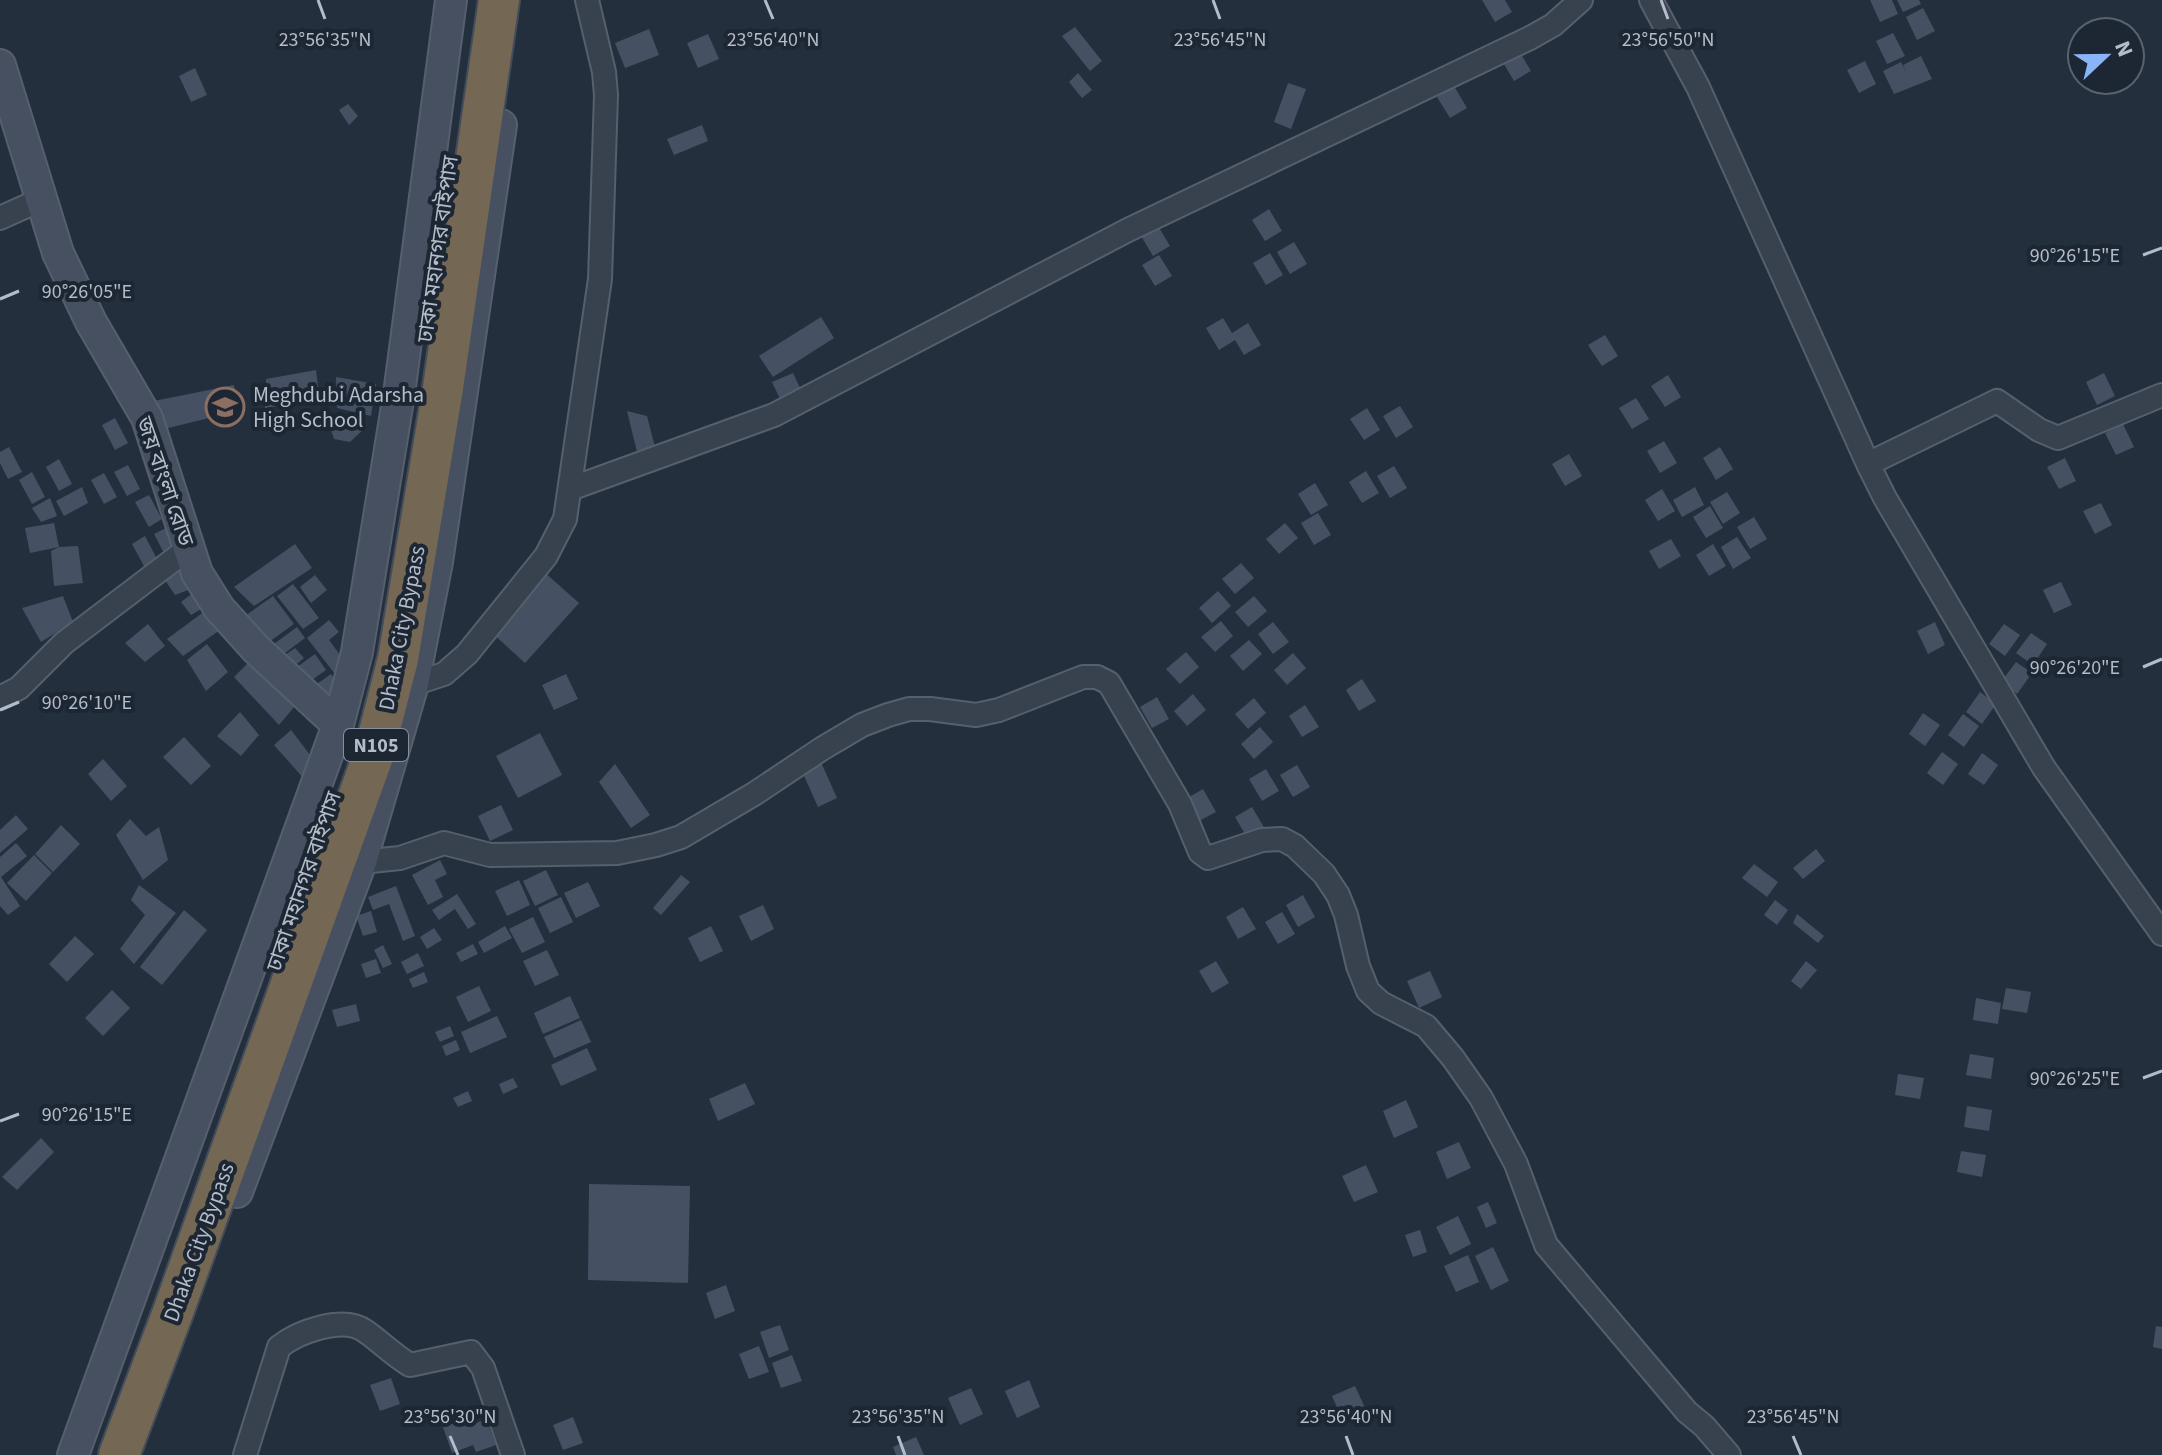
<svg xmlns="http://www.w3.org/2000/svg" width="2162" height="1455" font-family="'Source Sans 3','Noto Sans Bengali',sans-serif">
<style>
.building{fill:#455162}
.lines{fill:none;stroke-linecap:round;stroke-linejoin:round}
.street-casing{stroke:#565f6c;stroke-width:26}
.secondary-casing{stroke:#565f6c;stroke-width:34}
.highway-casing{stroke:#434c59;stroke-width:44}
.street{stroke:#38414e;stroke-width:22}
.secondary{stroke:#465061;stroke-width:30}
.highway{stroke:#746855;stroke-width:40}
.ticks{fill:none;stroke:#b4bcc9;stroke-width:3}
.labels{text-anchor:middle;stroke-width:8;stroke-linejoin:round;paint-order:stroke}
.shield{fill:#1d2633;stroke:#878f9c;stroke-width:2}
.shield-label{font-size:20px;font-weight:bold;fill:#b4bcc9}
.street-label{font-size:22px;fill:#b4bcc9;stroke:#1d2633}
.poi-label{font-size:22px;fill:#b4bcc9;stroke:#1d2633;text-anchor:start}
.ticks-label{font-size:20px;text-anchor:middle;fill:#b4bcc9;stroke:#1d2633;stroke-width:8;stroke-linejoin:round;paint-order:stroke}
</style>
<rect width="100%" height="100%" fill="#242f3e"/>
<!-- building -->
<path class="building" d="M1482 0H1505L1512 12 1495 22Z
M1870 0H1892L1898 14 1880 22Z
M1897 0H1919L1921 4 1903 12Z
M1923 8 1935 31 1917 40 1906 17Z
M1075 27 1102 61 1090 71 1062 36Z
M649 29 659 55 625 68 615 43Z
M1893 33 1905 56 1887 64 1876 41Z
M708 34 719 59 698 68 687 43Z
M1518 49 1531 71 1514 81 1501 59Z
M1921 56 1932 79 1894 94 1883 71 1901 62 1908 76 1903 65Z
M1865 61 1876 84 1859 93 1847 70Z
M195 68 207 95 191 102 179 76Z
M1078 73 1092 90 1082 98 1069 82Z
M1288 83 1306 89 1291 129 1274 122Z
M1454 86 1467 108 1450 118 1437 97Z
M348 104 358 116 349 125 339 110Z
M702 125 708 141 674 155 667 139Z
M1269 209 1282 231 1265 241 1252 220Z
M1157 224 1170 246 1153 256 1140 234Z
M1294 242 1307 264 1290 274 1277 252Z
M1270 253 1283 275 1266 285 1253 263Z
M1159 255 1172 276 1155 286 1142 265Z
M821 317 834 338 773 377 759 356Z
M1223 318 1232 333 1248 323 1261 345 1244 355 1235 340 1219 350 1206 328Z
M1605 335 1618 356 1602 366 1588 345Z
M316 370 319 395 265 409 266 379Z
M793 373 803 394 782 403 772 382Z
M2104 373 2115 396 2097 405 2086 382Z
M1668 375 1681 397 1665 407 1651 386Z
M336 377 376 384 371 416 337 408Z
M234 385 238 411 160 430 149 402Z
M1636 398 1649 419 1632 429 1619 408Z
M1400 406 1413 427 1396 438 1383 416Z
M1367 408 1380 430 1364 440 1350 419Z
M627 411 647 416 656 451 638 456Z
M359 416 367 426 350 442 334 439 328 420Z
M115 418 128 443 115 450 102 425Z
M2123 424 2134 447 2116 455 2105 433Z
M1664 441 1677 463 1660 473 1647 451Z
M9 447 22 472 8 479 0 463V452Z
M1720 447 1733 469 1716 480 1703 458Z
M1569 454 1582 476 1565 486 1552 464Z
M2065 458 2076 481 2059 489 2047 467Z
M59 459 72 484 59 491 46 467Z
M128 465 140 489 127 496 114 472Z
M1394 466 1407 488 1390 498 1377 476Z
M1366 471 1379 493 1362 503 1349 482Z
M32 472 45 497 32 504 19 480Z
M104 473 117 497 104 504 91 480Z
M1315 483 1328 505 1311 515 1298 494Z
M82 487 88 503 64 516 56 501Z
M1695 487 1704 505 1682 517 1673 500Z
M1662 489 1675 511 1658 521 1645 500Z
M1727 492 1740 513 1723 524 1710 502Z
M149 495 162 519 149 527 135 502Z
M50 498 57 516 41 522 32 508Z
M2101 503 2112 525 2095 534 2083 511Z
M1710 506 1723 528 1706 538 1693 517Z
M1318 513 1331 535 1314 545 1301 523Z
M1754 517 1767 539 1750 549 1737 527Z
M54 523 59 547 78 546 83 583 54 586 51 551 59 547 30 553 25 528Z
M1285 523 1298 538 1279 554 1266 539Z
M168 527 180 551 167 559 154 534Z
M145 536 158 561 145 568 132 544Z
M1737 537 1751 558 1733 569 1721 547Z
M1671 539 1681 556 1659 569 1649 551Z
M295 544 312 568 254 606 234 587Z
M1713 544 1726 566 1709 576 1696 555Z
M1241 563 1254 578 1235 594 1222 579Z
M178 565 191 589 175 595 161 574Z
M543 571 579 603 525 663 490 631Z
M315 575 327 590 311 603 300 587Z
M2061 582 2072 605 2054 613 2043 590Z
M293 584 319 618 303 629 277 596Z
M1218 591 1231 606 1212 623 1199 608Z
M193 593 203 608 191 615 181 602Z
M63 596 73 622 41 642 22 608Z
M273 596 294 624 262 647 238 621Z
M1254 596 1267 611 1248 627 1235 612Z
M205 611 220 630 183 656 167 639Z
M329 620 339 632 329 640 348 666 335 674 307 638Z
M1221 621 1233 636 1215 652 1201 637Z
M1273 622 1289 642 1273 654 1258 634Z
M1935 622 1945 645 1928 654 1917 631Z
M148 624 165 646 145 662 125 643Z
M2004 624 2020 635 2005 656 1989 644Z
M297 627 305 638 277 659 267 649Z
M2031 633 2047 644 2033 665 2016 653Z
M1249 640 1262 654 1243 671 1230 656Z
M207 644 228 672 206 691 187 660Z
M295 648 304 658 286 673 276 662Z
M1186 652 1199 667 1180 684 1166 669Z
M1293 653 1306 668 1287 685 1274 670Z
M315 654 326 670 302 687 290 672Z
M250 661 295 706 279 725 234 677Z
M2016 662 2032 673 2017 694 2001 682Z
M331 674 342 691 323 706 307 691Z
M566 674 578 699 554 710 542 685Z
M1362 679 1376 701 1359 711 1346 690Z
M1980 692 1996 704 1982 724 1966 712Z
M1193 694 1206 710 1187 726 1174 711Z
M1157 697 1169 719 1152 728 1140 707Z
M1254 698 1266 713 1248 729 1235 714Z
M1305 705 1319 727 1302 737 1289 716Z
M240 712 259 735 241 756 217 736Z
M1923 713 1940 725 1925 746 1909 734Z
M1963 714 1979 726 1964 747 1948 735Z
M1260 727 1273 742 1254 759 1241 744Z
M291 730 320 768 305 780 274 745Z
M540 733 562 775 518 798 496 756Z
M184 737 211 766 191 785 163 757Z
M1942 752 1958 764 1943 785 1927 773Z
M1982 753 1998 765 1984 785 1968 774Z
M103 759 127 786 111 801 88 774Z
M820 760 837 798 818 807 801 769Z
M615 764 650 815 631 828 599 782Z
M1297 765 1310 787 1293 797 1280 775Z
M1266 769 1279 791 1262 801 1249 779Z
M1203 789 1216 812 1199 821 1186 799Z
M501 805 513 830 490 841 478 816Z
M1252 807 1265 829 1248 839 1235 817Z
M16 815 28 829 0 853V830Z
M130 819 146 836 159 827 168 860 143 880 116 835Z
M61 825 80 844 53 872 35 854Z
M16 843 27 856 1 877 20 906 8 915 0 906V857Z
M1816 849 1825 861 1803 879 1793 868Z
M34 855 52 873 26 901 7 883Z
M440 860 447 874 435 880 443 897 428 905 412 875Z
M1754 864 1778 882 1767 897 1742 878Z
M546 870 558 895 535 906 523 881Z
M681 875 690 882 661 915 653 908Z
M519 880 530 905 507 916 495 891Z
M588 882 600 906 576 918 564 893Z
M139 885 176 913 134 964 120 949 145 915 131 900Z
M396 886 415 936 403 941 389 904 373 910 368 897Z
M457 894 476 924 468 929 455 909 439 920 432 910Z
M1303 895 1315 917 1298 927 1286 905Z
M561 897 573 922 550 933 538 908Z
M1775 900 1788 910 1777 925 1764 915Z
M763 905 774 929 751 941 739 916Z
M1243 907 1256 929 1238 939 1226 917Z
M184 910 207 930 162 985 140 967Z
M371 911 377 932 363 936 356 916Z
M1282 912 1295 934 1278 944 1265 922Z
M1797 914 1824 936 1818 943 1793 923Z
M533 917 545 942 522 953 509 929Z
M505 926 512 938 484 953 478 942Z
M711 926 723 951 700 962 688 938Z
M434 928 442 940 427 949 420 937Z
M75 936 94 954 67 982 49 964Z
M473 944 478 954 461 962 456 953Z
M383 945 392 964 383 968 374 950Z
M547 950 559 975 535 986 523 961Z
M418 953 424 966 407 974 401 962Z
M376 959 381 973 366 978 361 964Z
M1216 961 1229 983 1212 993 1199 971Z
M1806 961 1817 970 1801 989 1791 981Z
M1430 971 1442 997 1419 1008 1407 981Z
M424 972 428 982 413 988 409 979Z
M479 986 491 1011 468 1022 456 997Z
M2006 988 2031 992 2027 1013 2002 1009Z
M112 990 130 1008 103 1036 85 1018Z
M570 996 580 1018 543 1034 534 1013Z
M1976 998 2001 1003 1998 1024 1973 1020Z
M356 1004 360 1021 337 1027 332 1010Z
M497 1016 507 1037 470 1053 461 1032Z
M581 1020 591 1042 554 1058 544 1037Z
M450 1026 454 1036 440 1042 435 1032Z
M456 1040 460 1050 446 1056 442 1046Z
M587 1048 597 1070 561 1086 551 1065Z
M1970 1054 1994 1058 1991 1079 1966 1075Z
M1898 1074 1924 1078 1920 1099 1895 1095Z
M513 1078 518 1087 503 1094 499 1084Z
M745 1083 755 1104 718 1121 709 1099Z
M468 1091 472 1101 458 1107 453 1098Z
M1406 1100 1418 1127 1394 1138 1383 1111Z
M1967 1106 1992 1110 1989 1131 1964 1127Z
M41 1138 54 1152 17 1190 2 1177Z
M1459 1142 1471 1168 1447 1179 1436 1152Z
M1961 1151 1986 1155 1982 1177 1957 1172Z
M1366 1165 1378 1192 1354 1202 1342 1176Z
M589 1184 690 1186 688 1283 588 1280Z
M1488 1202 1497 1223 1486 1228 1477 1207Z
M1458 1216 1471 1244 1450 1255 1436 1227Z
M1420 1230 1427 1252 1413 1257 1405 1235Z
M1493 1247 1509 1281 1491 1290 1475 1256Z
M1468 1255 1479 1282 1456 1292 1444 1266Z
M726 1285 735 1311 715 1319 706 1293Z
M780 1325 789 1350 769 1358 760 1332Z
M2156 1326 2162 1327V1349L2153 1347Z
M759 1346 769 1372 749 1379 739 1354Z
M792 1355 802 1381 781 1388 772 1363Z
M391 1378 400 1404 380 1411 370 1385Z
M1029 1380 1040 1407 1017 1418 1005 1391Z
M1355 1386 1367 1412 1344 1423 1332 1396Z
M971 1388 983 1414 960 1425 948 1398Z
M573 1417 583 1443 563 1450 553 1425Z
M463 1419 466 1427 486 1419 496 1445 476 1452 473 1445 452 1453 443 1427Z
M916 1437 924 1455H896L893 1447Z"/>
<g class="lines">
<!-- street casing -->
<g class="street-casing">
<path id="street" d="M1651 0 1698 87 1868 464
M0 218 40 200
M2162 395 2058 438 2039 430 1997 401 1868 464 1885 498 2044 768 2162 934
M570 489 774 415 1128 230 1530 38 1553 25 1581 0
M413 684 444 674 467 654 546 556 565 519 600 279 606 95 604 72 587 0
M0 698 19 688 64 643 189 548
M361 862 400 858 444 843 490 855 617 853 656 845 681 837 754 794 823 748 862 725 888 715 909 709H930L976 715 999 710 1083 677H1097L1109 683 1180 804 1200 852 1208 858 1262 840 1282 839 1295 846 1324 874 1338 895 1346 915 1358 966 1368 991 1381 1003 1426 1026 1453 1058 1481 1098 1516 1164 1546 1245 1687 1412 1704 1426 1729 1455
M245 1455 279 1347C298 1332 343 1315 365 1331 381 1342 393 1355 410 1365L471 1352 483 1368 513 1455"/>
</g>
<!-- secondary casing -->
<g class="secondary-casing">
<path id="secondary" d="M0 65 58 253 91 322 147 418 197 573 219 608 255 648 338 725
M237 1192 361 862 413 684 437 562 501 125
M73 1455 338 725 357 652 399 394 451 0"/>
</g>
<!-- highway casing -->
<g class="highway-casing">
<path id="highway" d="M119 1455 173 1312 373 756 398 659 443 388 499 0"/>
</g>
<!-- street -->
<use href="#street" class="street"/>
<!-- secondary -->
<use href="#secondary" class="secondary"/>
<!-- highway -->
<use href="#highway" class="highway"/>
</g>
<!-- ticks -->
<path class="ticks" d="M318 0 325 19M765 0 773 19M1213 0 1220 19M1661 0 1668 19M2143 255 2162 248M0 299 19 291M2143 667 2162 659M0 710 19 702M2143 1078 2162 1071M0 1121 19 1114M450 1436 458 1455M898 1436 905 1455M1346 1436 1353 1455M1793 1436 1801 1455"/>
<!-- icons -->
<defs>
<g id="school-ring" transform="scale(2)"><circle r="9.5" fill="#1d2633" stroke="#8d6e63" stroke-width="1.5"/><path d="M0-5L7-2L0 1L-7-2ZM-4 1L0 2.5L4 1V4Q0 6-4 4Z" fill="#8d6e63"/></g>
</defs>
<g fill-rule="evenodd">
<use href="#school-ring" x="225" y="407"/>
</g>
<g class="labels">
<!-- shield labels -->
<rect class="shield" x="344" y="729" width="64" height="32" rx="6"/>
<g class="shield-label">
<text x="376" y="752">N105</text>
</g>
<!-- street labels -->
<g class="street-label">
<text transform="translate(437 249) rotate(-82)" y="8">ঢাকা মহানগর বাইপাস</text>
<text transform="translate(166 481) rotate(71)" y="8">জয় বাংলা রোড</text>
<text transform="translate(401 628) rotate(-79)" y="8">Dhaka City Bypass</text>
<text transform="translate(303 881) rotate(-71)" y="8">ঢাকা মহানগর বাইপাস</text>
<text transform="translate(198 1242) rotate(-70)" y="8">Dhaka City Bypass</text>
</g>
<!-- poi labels -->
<g class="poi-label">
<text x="253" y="402">Meghdubi Adarsha<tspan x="253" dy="25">High School</tspan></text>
</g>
</g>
<g class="ticks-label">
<text x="1668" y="46">23°56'50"N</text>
<text x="325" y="46">23°56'35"N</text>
<text x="773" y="46">23°56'40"N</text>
<text x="1220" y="46">23°56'45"N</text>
<text x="2075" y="262">90°26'15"E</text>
<text x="87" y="298">90°26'05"E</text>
<text x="2075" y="674">90°26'20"E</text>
<text x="87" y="709">90°26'10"E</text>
<text x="2075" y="1085">90°26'25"E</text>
<text x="87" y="1121">90°26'15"E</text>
<text x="450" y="1423">23°56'30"N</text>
<text x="898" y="1423">23°56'35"N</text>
<text x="1346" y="1423">23°56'40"N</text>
<text x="1793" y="1423">23°56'45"N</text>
</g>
<!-- north arrow -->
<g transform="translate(2106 56) rotate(68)"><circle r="38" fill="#1d2633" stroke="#59626f" stroke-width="2"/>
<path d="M0-6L14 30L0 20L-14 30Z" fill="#8ab4f8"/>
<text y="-12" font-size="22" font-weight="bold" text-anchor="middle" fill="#b4bcc9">N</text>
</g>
</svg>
